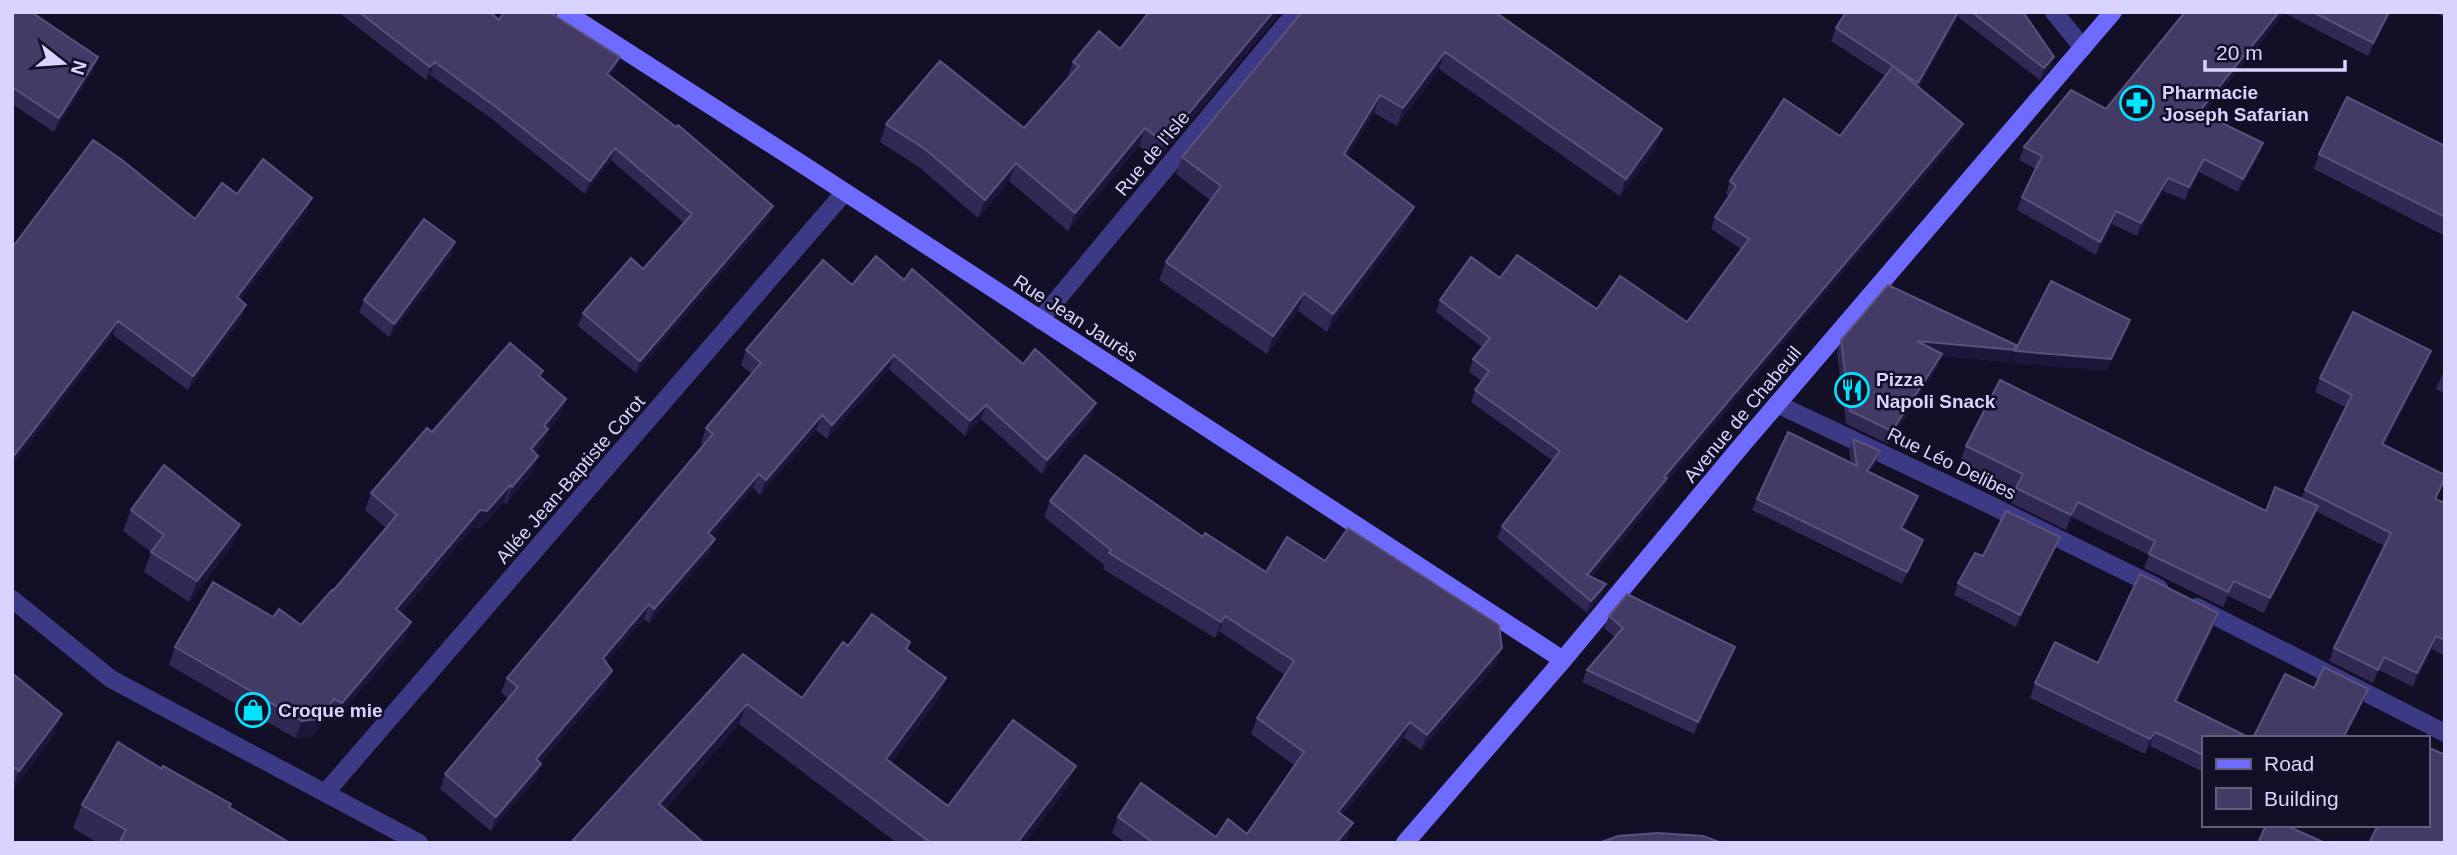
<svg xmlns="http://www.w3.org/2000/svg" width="2457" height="855" font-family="Helvetica,sans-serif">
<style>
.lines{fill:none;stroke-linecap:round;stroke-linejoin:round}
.street{stroke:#3d3a85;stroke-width:18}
.secondary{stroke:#6f6bff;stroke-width:18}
.wall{fill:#312854}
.shaded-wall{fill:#1d163a}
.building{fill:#433a66;stroke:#5a527e;stroke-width:2}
.labels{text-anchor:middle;stroke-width:5;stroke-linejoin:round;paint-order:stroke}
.poi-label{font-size:19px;font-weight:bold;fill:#d9d4ff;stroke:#130f26;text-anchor:start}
.street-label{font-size:19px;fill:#d9d4ff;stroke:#130f26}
</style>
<rect width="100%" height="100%" fill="#130f26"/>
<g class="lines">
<!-- street -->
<path class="street" d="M2054 12 2083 48
M1040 320 1296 12
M1777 404 1980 500 2159 588
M12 599 111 679 419 843
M2197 607 2445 733
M326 792 844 193"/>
<!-- secondary -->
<path class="secondary" d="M565 12 805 166 1563 660
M1405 843 1563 660 1742 445 2113 12"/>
</g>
<!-- wall -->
<path class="wall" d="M12 12 93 71 54 132 12 104Z
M338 12H490L499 20 616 70 610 77 769 218 636 373 578 326 583 313 643 269 684 223 611 160 585 194 492 119 430 75 426 80Z
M1149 12H1281L1158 160 1139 146 1068 231 1009 181 978 218 919 167 880 142 886 124 1024 128 1067 79 1073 62 1120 49Z
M1495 12 1656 147 1620 196 1439 69 1397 126 1374 113 1347 156 1414 207 1407 224 1327 332 1298 311 1267 354 1159 280 1166 262 1210 200 1176 174 1182 157Z
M1846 12H2023L2054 57 2049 69 2040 80 1958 17 1919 87 1963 124 1958 136 1666 482 1663 491 1591 577 1601 596 1587 613 1497 538 1502 526 1553 461 1471 402 1475 390 1482 381 1469 372 1473 359 1482 347 1436 312 1440 300 1500 278 1597 309 1687 322 1741 249 1711 229 1715 217 1729 196 1726 194 1730 181 1840 136 1885 76 1831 41 1836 28Z
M2185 12H2391L2368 56 2284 13 2203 114 2258 156 2238 192 2199 172 2185 200 2163 191 2137 236 2112 224 2096 255 2017 210 2022 197 2036 169 2019 160 2024 147 2106 109Z
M2434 12H2445V18Z
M2445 146V236L2314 169 2319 154Z
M237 194 307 212 240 300 241 319 188 390 113 335 12 248 195 219Z
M455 242 451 255 389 337 359 312 364 300Z
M904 280 1023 364 1091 418 1042 474 981 419 965 436 889 369 827 439 816 430 760 495 753 488 712 536 710 553 649 623 644 619 606 662 607 686 540 763 536 779 491 831 440 789 445 774 508 699 501 692 507 678 704 445 701 443 706 428 752 374 741 365 746 350 852 285Z
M1841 340 2010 362 1941 356 1938 366 1888 444 1846 424 1837 352Z
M2431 351 2426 364 2384 445 2441 489 2436 499 2445 503V656L2432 649 2413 687 2379 670 2373 683 2329 661 2334 648 2384 546 2316 511 2312 521 2264 613 2228 596 2223 607 2144 568 2149 555 2072 517 2066 530 2011 503 2016 488 1960 461 1966 446 2266 511 2301 499 2305 490 2345 407 2315 392 2320 378Z
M2445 368V394L2436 389Z
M541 378 566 399 560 416 547 432 542 446 535 454 538 456 532 473 506 504 504 502 481 528 473 527 401 613 405 639 335 720 328 716 313 736 295 738 169 665 175 647 273 617 301 625 333 591 386 528 365 510 371 493 432 432Z
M1853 439 1876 463 1870 472 1918 496 1914 508 1903 529 1919 551 1902 584 1752 510 1757 499 1851 463 1849 451Z
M1050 501 1203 537 1266 572 1325 561 1496 664 1421 750 1404 738 1342 815 1353 823 1347 839 1344 843H1126L1112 833 1118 817 1216 837 1247 834 1294 765 1251 734 1257 718 1285 675 1219 631 1215 638 1103 569 1104 565 1044 517Z
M131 510 240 525 232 546 189 602 144 572 151 552 123 531Z
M2055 550 2016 627 1954 595 1958 583Z
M2218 613 2213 628 2177 702 2203 738V772L2150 746 2145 754 2030 698 2035 683 2098 663Z
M1609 616 1731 659 1694 734 1582 682 1587 670 1615 637 1604 628Z
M910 642 907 650 946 678 938 699 891 763 948 806 1068 786 1025 843H897L739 724 665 809 704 843H572L573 840 743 654 802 698 848 646Z
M12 673 53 736 12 791Z
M162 769 231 804 230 807 290 843H98L73 828 82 805Z"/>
<!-- shaded-wall -->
<path class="shaded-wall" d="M1273 12H1281L1158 160 1164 143Z
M1958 12H1960L1958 17 1914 95 1918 83Z
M2279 12H2284L2194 125 2199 112Z
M2389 12H2391L2368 56 2373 43Z
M1445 52 1439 69 1397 126 1403 108Z
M98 57 93 71 54 132 59 118Z
M620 57 616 70 602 86 607 74Z
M2054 57 2049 69 2040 80 2044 68Z
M435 62 430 75 426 80 430 67Z
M1380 95 1374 113 1338 172 1344 154Z
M1963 124 1958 136 1666 482 1663 491 1582 587 1587 575 1664 477Z
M1145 128 1139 146 1068 231 1075 213Z
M1662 129 1656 147 1620 196 1626 179Z
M2263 143 2258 156 2238 192 2243 179Z
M615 148 611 160 585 194 590 181Z
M2204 159 2199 172 2185 200 2189 187Z
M1016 163 1009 181 978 218 985 200Z
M2168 178 2163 191 2137 236 2141 223Z
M312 198 307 212 232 311 237 297Z
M773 206 769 218 636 373 640 361Z
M1414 207 1407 224 1327 332 1333 314Z
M2116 211 2112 224 2096 255 2100 242Z
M455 242 451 255 389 337 394 324Z
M1304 293 1298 311 1267 354 1273 336Z
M246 305 241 319 188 390 193 376Z
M2130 320 2126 332 2106 371 2011 363 2015 351Z
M118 321 113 335 12 466V458Z
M1917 341 2014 350 2010 362 1941 356 1938 366 1888 444 1892 431Z
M2431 351 2426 364 2378 457 2382 444Z
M894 355 889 369 827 439 832 425Z
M566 399 560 416 547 432 542 446 525 467 531 449 544 426Z
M1096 403 1091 418 1042 474 1047 460Z
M986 405 981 419 965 436 970 421Z
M822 415 816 430 760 495 766 480Z
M1880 451 1876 463 1863 483 1867 471Z
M538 456 532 473 506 504 512 487Z
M759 474 753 488 703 547 708 533Z
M510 485 504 502 481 528 473 527 390 626 396 609 480 510Z
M1918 496 1914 508 1897 540 1901 528Z
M2078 502 2072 517 2066 530 2071 515Z
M2318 506 2312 521 2264 613 2270 598Z
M240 525 232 546 189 602 197 581Z
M2060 537 2055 550 2016 627 2020 615Z
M715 539 710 553 649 623 654 609Z
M1923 540 1919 551 1902 584 1907 572Z
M1606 584 1601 596 1587 613 1591 601Z
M649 604 644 619 598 672 603 658Z
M2218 613 2213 628 2170 716 2175 701Z
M1225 616 1219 631 1215 638 1221 622Z
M411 622 405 639 335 720 342 703Z
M2436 636 2432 649 2413 687 2417 673Z
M1735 647 1731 659 1694 734 1698 722Z
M1502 648 1496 664 1421 750 1427 735Z
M2384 657 2379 670 2373 683 2378 670Z
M612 671 607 686 530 774 536 759Z
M946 678 938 699 879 780 886 759Z
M2368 689 2363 704 2345 738H2343Z
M334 699 328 716 313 736 295 738 302 721Z
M747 704 739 724 651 824 659 804Z
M62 714 53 736 12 791 19 771Z
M1410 722 1404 738 1332 828 1338 812Z
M2155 732 2150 746 2145 754 2150 739Z
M541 764 536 779 491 831 496 817Z
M1076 766 1068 786 1025 843H1017Z
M1353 823 1347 839 1344 843H1336Z"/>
<!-- building -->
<path class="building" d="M12 12H31L98 57 59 118 12 87Z
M359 12H490L499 20 504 12H549L620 57 607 74 676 127 678 125 773 206 640 361 583 313 631 258 643 269 692 214 615 148 590 181 496 107 435 62 430 67Z
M1149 12H1273L1164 143 1145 128 1075 213 1016 163 985 200 925 149 886 124 940 61 1024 128 1079 66 1073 62 1099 31 1120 49Z
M1302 12H1495L1662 129 1626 179 1445 52 1403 108 1380 95 1344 154 1414 207 1333 314 1304 293 1273 336 1166 262 1221 186 1182 157Z
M1846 12H1958L1918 83 1894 67 1963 124 1664 477 1667 478 1587 575 1606 584 1591 601 1502 526 1560 451 1475 390 1489 371 1473 359 1490 338 1440 300 1471 257 1500 278 1517 255 1597 309 1620 276 1687 322 1749 239 1715 217 1736 186 1730 181 1784 99 1840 136 1893 66 1836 28Z
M1972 12H2023L2054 57 2044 68Z
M2185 12H2279L2199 112 2263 143 2243 179 2204 159 2189 187 2168 178 2141 223 2116 211 2100 242 2022 197 2042 156 2024 147 2071 90 2106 109Z
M2313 12H2389L2373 43Z
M2347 97 2445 146V217L2319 154Z
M93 140 122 160 195 219 222 183 237 194 263 159 312 198 237 297 246 305 193 376 118 321 12 458V248Z
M424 219 455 242 394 324 364 300Z
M876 256 904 280 912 269 1023 364 1035 349 1096 403 1047 460 986 405 970 421 894 355 832 425 822 415 766 480 759 474 708 533 715 539 654 609 649 604 603 658 612 671 536 759 541 764 496 817 445 774 518 687 507 678 713 434 706 428 761 363 746 350 823 260 852 285Z
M2051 281 2130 320 2111 359 2015 351Z
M1888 285 2016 345 2014 350 1917 341 1942 354 1892 431 1850 411 1841 340Z
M2353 312 2431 351 2382 444 2445 475V478L2435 499 2445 503V640L2436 636 2417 673 2384 657 2378 670 2334 648 2391 533 2305 490 2352 395 2320 378Z
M510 343 543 371 539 376 566 399 544 426 548 429 531 449 538 456 512 487 510 485 487 511 480 510 396 609 411 622 342 703 334 699 319 719 302 721 175 647 213 582 273 617 279 609 301 625 332 590 333 591 397 515 371 493 427 428 432 432Z
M2000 380 2266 511 2275 487 2318 506 2270 598 2234 581 2228 592 2149 554 2155 541 2078 502 2071 515 2016 488 2023 474 1966 446Z
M1788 432 1857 466 1853 439 1880 451 1867 471 1918 496 1901 528 1923 540 1907 572 1757 499Z
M1085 455 1203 537 1205 533 1266 572 1287 537 1325 561 1348 528 1499 625 1502 648 1427 735 1410 722 1338 812 1353 823 1336 843H1154L1118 817 1141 783 1216 837 1228 819 1247 834 1304 752 1257 718 1294 661 1225 616 1221 622 1109 553 1111 550 1050 501Z
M164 465 240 525 197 581 151 552 164 535 131 510Z
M2006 511 2060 537 2020 615 1958 583 1975 553 1983 556Z
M2140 574 2218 613 2175 701 2250 738H2203V755L2155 732 2150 739 2035 683 2055 642 2098 663Z
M1627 594 1735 647 1698 722 1587 670 1623 628 1609 616Z
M872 614 910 642 906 649 946 678 886 759 948 806 1013 720 1076 766 1017 843H931L747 704 659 804 704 843H577L573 840 743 654 802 698 843 642 848 646Z
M2324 667 2368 689 2343 738H2253L2285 674 2314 688Z
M12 673 62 714 19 771 12 766Z
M118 742 162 769 163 766 231 804 229 807 290 843H119L126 830 82 805Z
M2427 747 2445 755V843H2369L2378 825H2427Z
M2266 825H2285L2325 843H2258Z
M1658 833 1703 836 1722 843H1599L1618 836Z"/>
<!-- icons -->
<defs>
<g id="pharmacy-ring" transform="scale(1.75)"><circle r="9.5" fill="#130f26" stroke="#00e5ff" stroke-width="1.5"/><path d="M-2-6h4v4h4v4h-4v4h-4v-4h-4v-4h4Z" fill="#00e5ff"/></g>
<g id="restaurant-ring" transform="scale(1.75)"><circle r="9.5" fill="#130f26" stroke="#00e5ff" stroke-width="1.5"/><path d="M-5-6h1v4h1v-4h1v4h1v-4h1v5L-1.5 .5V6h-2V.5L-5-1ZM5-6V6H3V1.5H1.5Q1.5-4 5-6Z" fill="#00e5ff"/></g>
<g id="shop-ring" transform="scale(1.75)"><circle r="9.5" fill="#130f26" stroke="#00e5ff" stroke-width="1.5"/><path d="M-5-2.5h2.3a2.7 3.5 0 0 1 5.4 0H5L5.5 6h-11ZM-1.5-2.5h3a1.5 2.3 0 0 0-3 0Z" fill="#00e5ff"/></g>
</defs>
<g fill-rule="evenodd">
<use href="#pharmacy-ring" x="2137" y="103"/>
<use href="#restaurant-ring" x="1852" y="390"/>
<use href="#shop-ring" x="253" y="710"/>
</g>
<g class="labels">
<!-- poi labels -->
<g class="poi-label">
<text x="2162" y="99">Pharmacie<tspan x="2162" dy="22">Joseph Safarian</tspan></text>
<text x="1876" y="386">Pizza<tspan x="1876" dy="22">Napoli Snack</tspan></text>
<text x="278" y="717">Croque mie</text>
</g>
<!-- street labels -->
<g class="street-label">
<text transform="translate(1152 153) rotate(-50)" y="7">Rue de l'Isle</text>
<text transform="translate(1076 318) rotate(33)" y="7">Rue Jean Jaurès</text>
<text transform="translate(1742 414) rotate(-50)" y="7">Avenue de Chabeuil</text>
<text transform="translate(1952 463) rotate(26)" y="7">Rue Léo Delibes</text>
<text transform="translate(570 479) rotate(-49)" y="7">Allée Jean-Baptiste Corot</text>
</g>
</g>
<!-- border -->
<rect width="2457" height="855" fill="none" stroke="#d9d4ff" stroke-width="28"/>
<!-- legend -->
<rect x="2202" y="736" width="228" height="91" fill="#130f26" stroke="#625e7d" stroke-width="2"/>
<rect x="2216" y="759" width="35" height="10" fill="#6f6bff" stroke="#625e7d" stroke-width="2"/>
<text x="2264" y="771" font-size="21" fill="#d9d4ff">Road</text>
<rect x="2216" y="788" width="35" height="21" fill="#433a66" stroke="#625e7d" stroke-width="2"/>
<text x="2264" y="806" font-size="21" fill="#d9d4ff">Building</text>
<!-- north arrow -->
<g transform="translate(63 63) rotate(107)" stroke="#130f26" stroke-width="5" paint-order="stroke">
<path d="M0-5L12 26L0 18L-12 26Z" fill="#d9d4ff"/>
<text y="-10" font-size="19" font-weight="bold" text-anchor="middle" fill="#d9d4ff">N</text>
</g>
<!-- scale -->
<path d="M2205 60v10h140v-10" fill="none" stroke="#d9d4ff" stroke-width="3.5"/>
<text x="2216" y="60" font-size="21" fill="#d9d4ff" stroke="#130f26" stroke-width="5" paint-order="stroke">20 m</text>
</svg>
